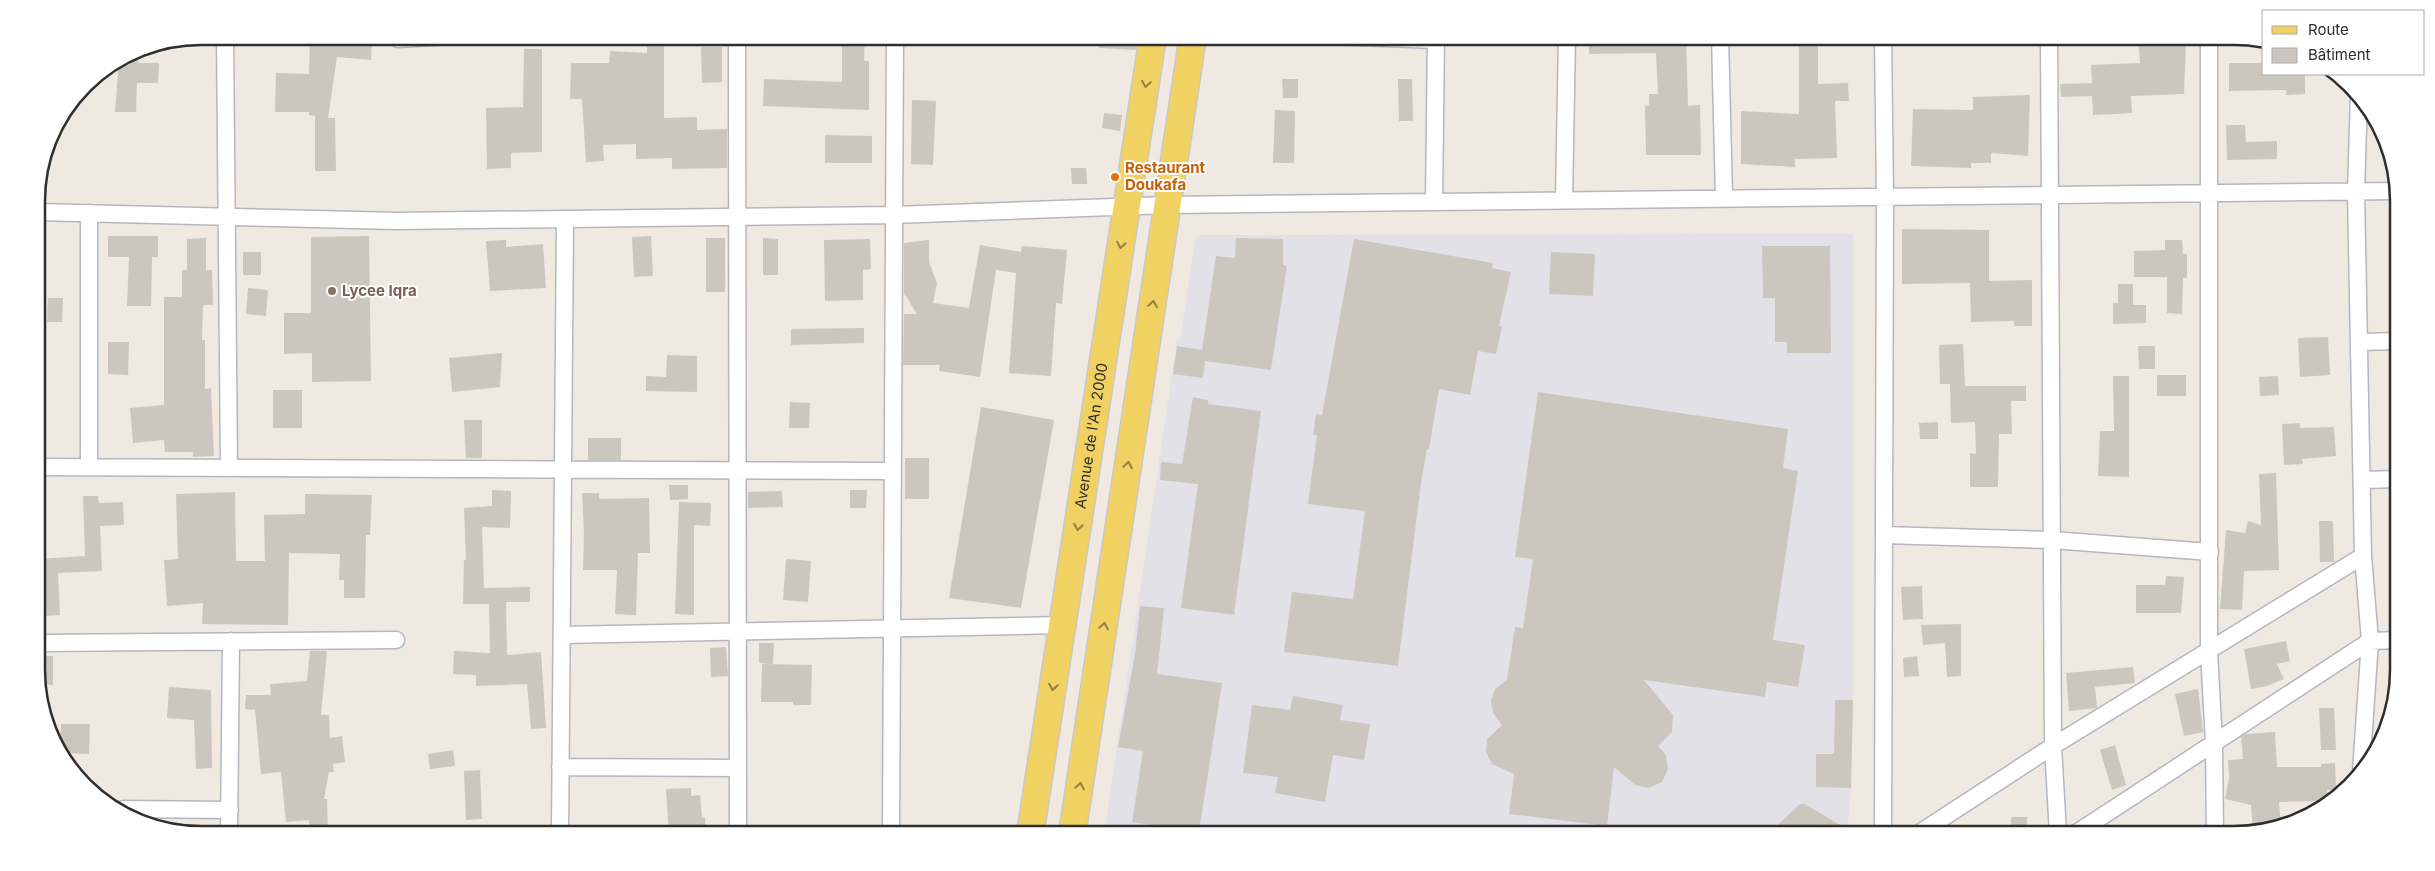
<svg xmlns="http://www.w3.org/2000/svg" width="2435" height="871" font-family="Inter,sans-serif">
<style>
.industrial{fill:#e3e1e8}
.building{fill:#cbc7bf}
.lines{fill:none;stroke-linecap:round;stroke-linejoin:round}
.minor-casing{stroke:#b4b7c1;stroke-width:19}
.primary-casing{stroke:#c9c9c9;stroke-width:29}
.minor{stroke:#fff;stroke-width:16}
.primary{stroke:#f2d163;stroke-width:26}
.oneway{stroke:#908048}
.food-dot{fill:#e8710a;stroke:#fff;stroke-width:2}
.education-dot{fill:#8d6e63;stroke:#fff;stroke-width:2}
.labels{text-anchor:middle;stroke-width:4;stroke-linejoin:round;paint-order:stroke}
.food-label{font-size:15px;font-weight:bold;fill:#c56008;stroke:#fff;text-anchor:start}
.education-label{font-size:15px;font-weight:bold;fill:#785e54;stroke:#fff;text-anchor:start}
.street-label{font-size:15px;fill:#2e2e2e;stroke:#fff}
.rim{fill:none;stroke:#2e2e2e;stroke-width:2.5}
</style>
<rect width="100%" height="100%" fill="#efe9e1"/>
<!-- industrial -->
<path class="industrial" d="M1853 234V700L1851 788 1847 834 1104 835 1177 340H1180L1196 235Z"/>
<!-- building -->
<path class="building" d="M310 36 372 41 371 60 337 57 328 118H335L336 171H315V116L309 115V112H275L276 73 309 74Z
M842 36H865L864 61H869V110L763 106 764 79 842 82Z
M1099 36H1138L1136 50 1099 48Z
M1589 36H1686L1688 106 1700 105 1701 155H1646L1645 106 1649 105V94H1658L1656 53 1589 54Z
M1799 36H1818V84L1848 83 1849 101H1835L1837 158 1795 159V167L1741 164V111L1799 114Z
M2138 36H2154L2155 43 2186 44 2184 94 2131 96 2132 113 2093 115 2092 96 2061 97 2060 84 2092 83 2091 65 2140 63Z
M647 44H664V118L697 117V130L727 129V168L672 169V158L636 159V144L603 145 604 161 586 162 582 99H570L571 63H609L610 51 647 53Z
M701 47H722V82L702 83Z
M138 49V63H159L158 83H137L136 112H115L119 61Z
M524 49H542V152L511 153V168L487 169 486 108 523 107Z
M2229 63H2264V74H2305V94L2286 95V90L2229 91Z
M1282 79H1298V98H1283Z
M1398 79H1412L1413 121H1399Z
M2030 95 2028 156 1991 153V163H1971V168L1911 166 1913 109 1973 110V97Z
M912 100 936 101 933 165 911 164Z
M1275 110 1295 111 1294 163H1273Z
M1104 113 1122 115 1120 131 1102 128Z
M2226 125H2245L2246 142 2277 141V159L2227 160Z
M825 135 872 136V163H825Z
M1071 168H1086L1087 184H1072Z
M1902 229 1989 230V281L2032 280V326H2014V321L1971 322 1970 283 1902 284Z
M108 236H158V257H152L151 306H127L129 257H108Z
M369 236 371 381 312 382V353L284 354V313H311V237Z
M651 236 653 276 634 277 632 237Z
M206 238V270H212L213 305H203L202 340H205V389L211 388 214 456 193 457V452H165L164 440 133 443 130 408 164 405V297H182V270H187V239Z
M706 238H725V292H706Z
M763 238 778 239V275H763Z
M1236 238 1283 239V265L1287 266 1271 370 1205 361 1203 378 1173 374 1177 346 1202 350 1216 256 1235 258Z
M870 239 871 269 863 270V300L825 301 824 240Z
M1354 239 1493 263 1492 268 1511 272 1499 326 1502 327 1496 354 1478 351 1470 395 1439 389 1429 449H1427L1421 483 1398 666 1284 652 1292 592 1353 599 1365 511 1308 504 1317 435H1313L1316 414 1322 415Z
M506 240V247L543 244 546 288 490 291 486 241Z
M929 240V262L937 283 933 303 969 308 980 245 1021 252 1022 246 1067 250 1062 304 1056 303 1051 376 1009 373 1016 273 996 270 980 377 939 371 940 365H903L904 314H917L904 293V243Z
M2165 240H2182L2183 254H2187V278H2183L2182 314 2167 313V277H2134V251L2165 250Z
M1762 246H1830L1831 353H1787V342H1775V298H1763Z
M243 252H261V275H243Z
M1551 252 1595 254 1593 296 1549 294Z
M2118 284H2133V305H2146V323L2113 324V303H2118Z
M248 288 268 290 266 316 246 314Z
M48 298H63L62 322H47Z
M864 328V343L791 345V329Z
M2328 337 2330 375 2300 377 2298 338Z
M108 342H129L128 375 108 374Z
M1963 344 1965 386H2026V401H2011L2012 434H1999L1998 487H1970V453L1976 454 1975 422 1951 423 1950 384H1940L1939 345Z
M2138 346H2155V369H2139Z
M502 353 500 387 452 392 449 358Z
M667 355 697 356V392L646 391V376L666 377Z
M2157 375H2186V396H2157Z
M2113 376H2129V477L2098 476 2100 431H2114Z
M2278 376 2279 395 2260 396 2259 377Z
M273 390H302V428H273Z
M1538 392 1788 429 1783 468 1798 471 1773 640 1805 645 1798 687 1767 682 1765 697 1644 680 1673 715 1672 732 1658 746 1666 755 1668 769 1662 782 1649 788 1635 785 1614 767 1607 826 1509 814 1514 774 1492 764 1486 752 1487 739 1502 725 1493 713 1491 701 1495 689 1507 680 1515 627 1523 628 1533 559 1515 557Z
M1193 397 1208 400V404L1261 411 1234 615 1181 608 1198 484 1160 480 1161 462 1182 464Z
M790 402 810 403 809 428H789Z
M981 407 1054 420 1021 608 949 598Z
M464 420H482V458H466Z
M1938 422V439H1920L1919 423Z
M2300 423V428L2334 427 2336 456 2302 459 2303 464 2284 465 2282 424Z
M588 438H621V460H588Z
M905 458H929V499H905Z
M2276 473 2279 570 2244 571 2242 610 2220 609 2226 530 2245 533 2248 521 2261 525 2259 474Z
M669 485H688V499L670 500Z
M492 490 511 491 510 528 482 527 484 588 530 587V602H506L507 655 541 652 546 728 531 729 527 684 476 686V675L453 674 454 651 490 653 489 604H463L464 560H466L464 508 492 506Z
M850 490H867L866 508H850Z
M782 491 783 507 748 508V492Z
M235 492 236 561H265L264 515 305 514V494L372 495 370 535H366L365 598H344V580H339L340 554 289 553 288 625 202 624 203 603 167 606 164 560 178 559 176 494Z
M582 493H599V499L649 498 650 553H638L636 615 615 614 617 570H583L584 533Z
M83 496H98L99 503 123 502 124 525 100 526 102 571 58 573 60 615 42 616 39 559 85 556Z
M679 502 711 503 710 526 694 525V615L675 614Z
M2319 521H2333L2334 562H2320Z
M786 559 811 561 808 602 783 600Z
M2166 576 2184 577 2181 613H2136V585H2165Z
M1922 586 1923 619 1903 620 1901 587Z
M1140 606 1164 608 1157 674 1222 683 1199 832 1132 822 1143 751 1118 747 1135 654Z
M1961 624V676L1947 677 1945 643 1923 645 1921 625Z
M2286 641 2290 661 2277 664 2284 679 2267 686 2251 689 2244 649Z
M759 643H774L773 664 759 663Z
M726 647 728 676 711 677 710 648Z
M310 651H327L321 715H329L330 738 342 736 345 762 333 764 334 772H329L324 799H327L328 835H310L309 820 286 822 281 772 261 774 255 710 245 709 246 695H271L270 684 307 681Z
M39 656H53V685H39Z
M1917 656 1919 676 1904 677 1903 658Z
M762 664 812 665 811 705H793V702H761Z
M2133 667 2135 683 2095 687 2097 708 2069 711 2066 673Z
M169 687 211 690 212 768 196 769 194 720 167 718Z
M2198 689 2203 732 2184 736 2175 694Z
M1293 696 1343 705 1340 720 1370 724 1364 760 1333 755 1325 802 1275 793 1278 777 1243 773 1252 705 1290 710Z
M1835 700H1853L1851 788 1816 787V754H1834Z
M2319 708H2334L2336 750H2321Z
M61 724H90L89 754 65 753 60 745Z
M2275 732 2277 767H2321V764L2335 763 2336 790H2327L2328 801 2279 802 2281 826 2253 832 2251 805 2225 799 2229 778 2228 760 2243 759 2241 737 2246 734Z
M2115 745 2126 785 2112 790 2100 750Z
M453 750 455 766 430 769 428 754Z
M480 770 482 819 466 820 464 771Z
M691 788V796L700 795 702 818 705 817 706 835H669L666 789Z
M1800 804H1805L1855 834H1768Z
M2011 817H2027V834H2011Z"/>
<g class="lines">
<!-- minor casing -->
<g class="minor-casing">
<path id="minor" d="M225 36 229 468
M737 36 738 835
M1330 36 1436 40
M1720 36 1724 198
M2049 36 2053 746 2058 834
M2209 36V652L2214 743 2215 834
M398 39 451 36
M2359 94 2356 192 2363 556 2370 641 2361 772
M1564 200 1567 36
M1434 202 1436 36
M37 212 396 221 893 215 1168 205 2397 191
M89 213V467
M2360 342 2398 341
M38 467 891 471
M2363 480 2398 479
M1884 535 2052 540 2210 552
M562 635 1063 625
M39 643 396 640
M560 767 738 768
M123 809 230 810
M1883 834 1885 197 1883 36
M1918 834 2053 746 2363 556
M2075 834 2370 641 2399 640
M229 835 231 641
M560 835 565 219
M891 835 895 36"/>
</g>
<!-- primary casing -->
<g class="primary-casing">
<g id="primary">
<path id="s1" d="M1030 835 1153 36"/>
<path d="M1072 835 1193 36"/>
</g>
</g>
<!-- minor -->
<use href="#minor" class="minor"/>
<!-- primary -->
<use href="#primary" class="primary"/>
</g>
<!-- one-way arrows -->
<defs><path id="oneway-chevron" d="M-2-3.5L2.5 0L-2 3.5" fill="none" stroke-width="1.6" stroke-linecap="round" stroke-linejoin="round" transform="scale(1.25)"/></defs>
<g class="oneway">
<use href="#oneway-chevron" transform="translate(1146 84) rotate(99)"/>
<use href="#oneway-chevron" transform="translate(1121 245) rotate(99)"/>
<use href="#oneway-chevron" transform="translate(1153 304) rotate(-81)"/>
<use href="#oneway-chevron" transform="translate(1128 465) rotate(-81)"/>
<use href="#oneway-chevron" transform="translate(1078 527) rotate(99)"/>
<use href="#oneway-chevron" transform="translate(1104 626) rotate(-81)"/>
<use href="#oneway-chevron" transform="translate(1053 687) rotate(99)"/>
<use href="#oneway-chevron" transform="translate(1080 786) rotate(-81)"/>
</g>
<!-- markers -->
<circle class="food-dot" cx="1115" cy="177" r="5"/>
<circle class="education-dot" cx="332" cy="291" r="5"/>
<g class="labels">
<!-- food labels -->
<g class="food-label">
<text x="1125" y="173">Restaurant<tspan x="1125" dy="17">Doukafa</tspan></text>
</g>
<!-- education labels -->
<g class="education-label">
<text x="342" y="296">Lycee Iqra</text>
</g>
<!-- street labels -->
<g class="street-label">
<text dy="5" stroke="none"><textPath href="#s1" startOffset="404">Avenue de l'An 2000</textPath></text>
</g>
</g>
<!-- crop -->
<path d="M0 0H2435V871H0ZM201 45H2234A156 156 0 0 1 2390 201V670A156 156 0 0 1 2234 826H201A156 156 0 0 1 45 670V201A156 156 0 0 1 201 45Z" fill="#fff" fill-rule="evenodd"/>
<path class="rim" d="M201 45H2234A156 156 0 0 1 2390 201V670A156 156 0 0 1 2234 826H201A156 156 0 0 1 45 670V201A156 156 0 0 1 201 45Z"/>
<!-- legend -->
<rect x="2262" y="10" width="162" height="65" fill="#ffffff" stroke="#ababab"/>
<rect x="2272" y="26" width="25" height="8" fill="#f2d163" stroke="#ababab"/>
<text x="2308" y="35" font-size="15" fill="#2e2e2e">Route</text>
<rect x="2272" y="48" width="25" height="15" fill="#cbc7bf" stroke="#ababab"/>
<text x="2308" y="60" font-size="15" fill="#2e2e2e">Bâtiment</text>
</svg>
